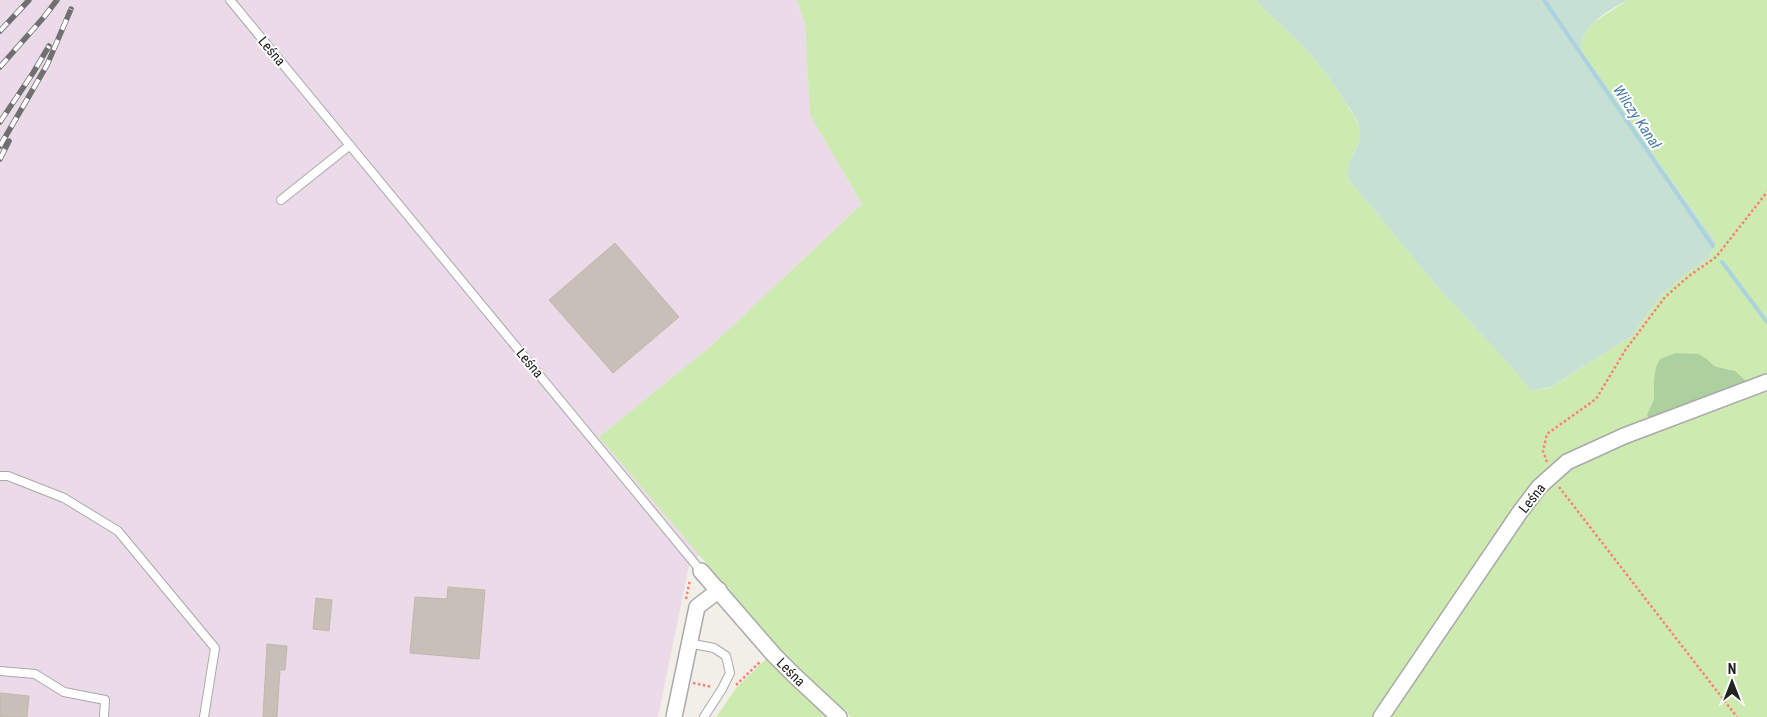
<svg xmlns="http://www.w3.org/2000/svg" width="1767" height="717" font-family="'Roboto Condensed',sans-serif">
<style>
.industrial{fill:#ebdbe8}
.grass{fill:#cdebb0}
.forest{fill:#add19e}
.wetland{fill:#c6e0d4}
.lines{fill:none;stroke-linecap:round;stroke-linejoin:round}
.stream{stroke:#aad3df;stroke-width:4}
.building{fill:#c7bfb8;stroke:#c4b6ab}
.service-casing{stroke:#a9a9a9;stroke-width:10}
.minor-casing{stroke:#a9a9a9;stroke-width:18}
.path{stroke:#fa8072;stroke-width:2.5;stroke-dasharray:2.5 2.5;stroke-linecap:butt}
.service{stroke:#fff;stroke-width:8}
.minor{stroke:#fff;stroke-width:15}
.rail-casing{stroke:#707070;stroke-width:5.5}
.rail{stroke:#fff;stroke-width:4;stroke-dasharray:11;stroke-linecap:butt}
.labels{text-anchor:middle;stroke-width:4;stroke-linejoin:round;paint-order:stroke}
.street-label{font-size:14px;fill:#222;stroke:#fff}
.water-label{font-size:15px;font-style:italic;fill:#4a7aab;stroke:#fff}
</style>
<rect width="100%" height="100%" fill="#f2efe9"/>
<!-- industrial -->
<path class="industrial" d="M0 0H797L805 25 810 115 862 204 711 346 599 437 700 555 689 566 658 717H0Z"/>
<!-- grass -->
<path class="grass" d="M797 0H1256C1273 19 1293 35 1310 54 1324 70 1335 86 1346 104 1351 112 1359 121 1360 131 1362 151 1341 158 1350 181L1434 283 1515 371 1531 391 1550 388 1632 336 1659 298 1684 275 1709 258 1716 242 1660 164 1581 50V44L1585 32 1594 22 1628 0H1767V375L1748 383 1730 369 1714 366 1707 359 1655 390C1654 403 1649 407 1650 420L1608 434 1577 449 1555 465 1378 717H851L800 671 780 650 599 437 711 346 862 204 810 115 805 25Z
M1767 389V717H1387L1528 510 1542 493 1566 473 1587 461 1632 440Z
M766 659 828 717H716L737 687Z"/>
<!-- forest -->
<path class="forest" d="M1676 353 1698 354 1707 359 1714 366 1735 371 1748 383 1650 420 1647 415 1654 399V380L1656 367 1660 359Z"/>
<!-- wetland -->
<path class="wetland" d="M1256 0H1628C1608 11 1581 24 1581 50L1660 164 1716 242 1709 258 1684 275 1659 298 1632 336 1551 387 1531 391 1515 371 1434 283 1350 181C1341 158 1362 152 1360 131 1359 121 1352 111 1346 104 1335 86 1324 70 1310 54 1293 35 1273 19 1256 0Z"/>
<g class="lines">
<!-- stream -->
<path class="stream" d="M1544 0 1713 246
M1722 262 1767 322"/>
</g>
<!-- building -->
<path class="building" d="M615 243 679 317 613 373 549 300Z
M448 587 485 590 479 659 410 653 415 597 447 599Z
M316 598 332 600 329 631 313 629Z
M267 644 287 646 285 670H280L277 717H263Z
M0 693 29 696 27 717H0Z"/>
<g class="lines">
<!-- service casing -->
<g class="service-casing">
<path id="service" d="M230 0 701 571
M281 200 350 145
M0 476H8L64 498 118 531 215 648 204 717
M688 643 714 648 726 656 730 673 722 689 704 717
M0 671 35 674 64 692 105 700 104 717"/>
</g>
<!-- minor casing -->
<g class="minor-casing">
<path id="minor" d="M701 571 774 655 795 676 839 717
M674 717 697 607 719 590
M1381 717 1520 512 1539 487 1567 462 1624 436 1767 382"/>
</g>
<!-- path -->
<path class="path" d="M1547 462 1543 451 1547 434 1596 399 1626 349 1665 297 1689 276 1716 257 1767 192
M1559 487 1737 717
M686 599 690 580
M693 683 712 687
M736 685 761 661"/>
<!-- service -->
<use href="#service" class="service"/>
<!-- minor -->
<use href="#minor" class="minor"/>
<!-- rail casing -->
<g class="rail-casing">
<path id="rail" d="M0 31 29 0
M0 67 44 17 57 0
M0 122 33 73 49 46
M0 146 47 65 71 9
M0 159 9 141"/>
</g>
<!-- rail -->
<use href="#rail" class="rail"/>
</g>
<g class="labels">
<!-- street labels -->
<g class="street-label">
<text transform="translate(272 51) rotate(50)" y="5">Leśna</text>
<text transform="translate(530 363) rotate(50)" y="5">Leśna</text>
<text transform="translate(1532 498) rotate(-51)" y="5">Leśna</text>
<text transform="translate(791 672) rotate(45)" y="5">Leśna</text>
</g>
<!-- water labels -->
<g class="water-label">
<text transform="translate(1637 117) rotate(56)" y="5">Wilczy Kanał</text>
</g>
</g>
<!-- north arrow -->
<g transform="translate(1732 682)" stroke="#ffffff" stroke-width="4" paint-order="stroke">
<path d="M0-4L9 19L0 12L-9 19Z" fill="#222222"/>
<text y="-8" font-size="14" font-weight="bold" text-anchor="middle" fill="#222222">N</text>
</g>
</svg>
